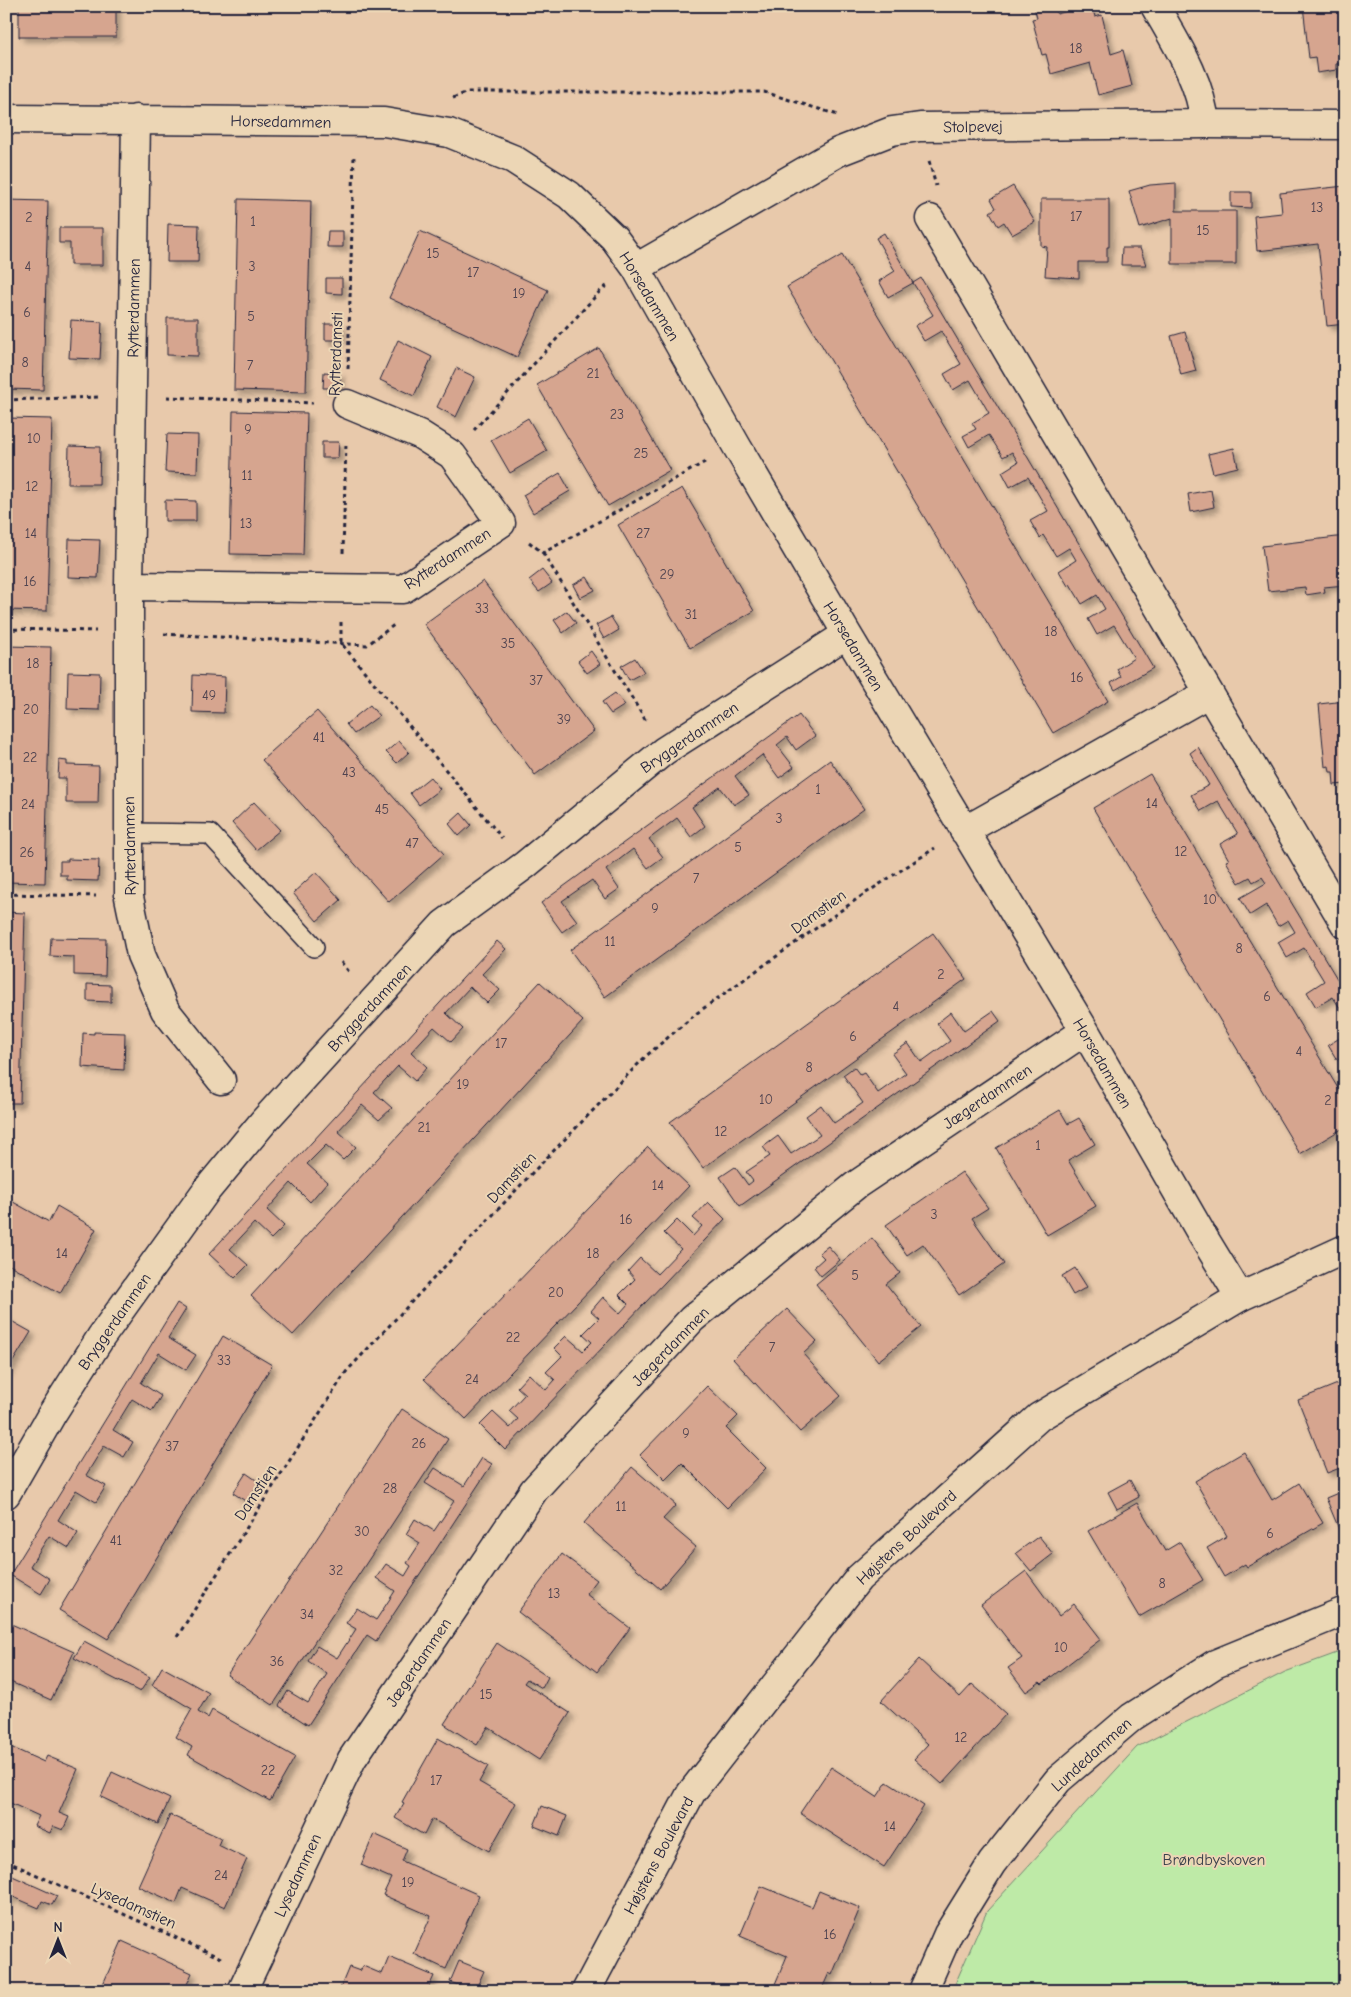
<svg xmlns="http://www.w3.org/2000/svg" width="1351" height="1997" font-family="'Comic Neue',sans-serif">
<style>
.green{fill:#beeaa7;stroke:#708671}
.building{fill:#d6a58f;stroke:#22223b;filter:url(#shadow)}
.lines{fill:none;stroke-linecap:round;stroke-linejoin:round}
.lane-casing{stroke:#22223b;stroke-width:22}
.street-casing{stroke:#22223b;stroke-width:31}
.secondary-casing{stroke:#22223b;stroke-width:31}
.path{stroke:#22223b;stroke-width:3;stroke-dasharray:4 4;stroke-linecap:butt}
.lane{stroke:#ecd6b5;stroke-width:19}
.street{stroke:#ecd6b5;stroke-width:28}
.secondary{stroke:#ecd6b5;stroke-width:28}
.labels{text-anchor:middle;stroke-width:4;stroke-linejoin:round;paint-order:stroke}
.number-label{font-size:14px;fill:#4f4350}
.street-label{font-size:16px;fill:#22223b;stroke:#ecd6b5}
.park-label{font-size:16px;fill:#39404b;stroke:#ecd6b5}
</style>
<defs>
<filter id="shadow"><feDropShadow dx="4.5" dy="4.5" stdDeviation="2.5" flood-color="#0004"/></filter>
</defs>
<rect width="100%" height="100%" fill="#e8c9ab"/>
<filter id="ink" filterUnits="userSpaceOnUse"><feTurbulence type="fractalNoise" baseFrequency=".02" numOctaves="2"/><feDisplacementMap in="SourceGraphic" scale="10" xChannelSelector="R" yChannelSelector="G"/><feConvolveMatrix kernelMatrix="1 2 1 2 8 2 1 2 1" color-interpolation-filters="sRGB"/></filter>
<g filter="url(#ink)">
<!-- green -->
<path class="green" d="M1345 1650V1991H952L987 1911 1137 1747 1285 1672Z"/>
<!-- building -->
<path class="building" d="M19 6H116V37H19Z
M1039 6H1055L1057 14 1084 6H1092L1095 17 1102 15 1111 54 1123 50 1132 86 1098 95 1090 63 1051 74 1046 54 1042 55 1032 19 1037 18 1034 7Z
M1303 6H1345V63L1336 64V70L1317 73 1315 57 1309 58Z
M1176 183V211H1236V264H1172V218L1140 228 1129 191 1150 185Z
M1013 186 1035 222 1012 235 1004 222 998 226 990 212 996 208 991 199Z
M1345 186V324L1327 326 1318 244 1257 251 1254 216 1282 213 1280 193Z
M1231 192H1251V208L1231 207Z
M238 199 311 201 306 392 234 390Z
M1041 199H1109V247H1107V262H1079V278L1045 276 1047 247 1041 246Z
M6 200 48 201 43 390 6 389Z
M168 224 199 225 198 262H167Z
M59 228H103V265H70V243H59Z
M328 231H343V247H327Z
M420 231 548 290 517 357 389 298Z
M884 233 913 283 888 297 879 281 895 271 876 238Z
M1122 248H1140L1146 265H1121Z
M842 255 1108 701 1053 733 787 287Z
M326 278H342V294L326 293Z
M921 278 1153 668 1115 690 1111 683 1121 677 1117 669 1134 658 1114 625 1097 635 1088 619 1105 609 1097 595 1082 604 1070 584 1068 586 1059 571 1076 560 1069 548 1056 556 1043 535 1040 538 1030 521 1048 511 1028 477 1010 487 1002 472 1018 462 1012 452 1003 457 989 435 969 447 963 436 976 429 972 423 989 413 970 380 953 390 944 374 961 364 941 331 924 341 915 326 933 315 913 283Z
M167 318H198V356L167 355Z
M71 320 102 322 100 359 69 358Z
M325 324H341V340H325Z
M1185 332 1196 371 1181 375 1171 336Z
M398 340 432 357 414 396 380 380Z
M599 348 670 470 608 506 537 385Z
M456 368 475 377 456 417 437 407Z
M324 372 340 373V388H323Z
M233 411 307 413 303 555 230 554Z
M6 418 52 419 47 611 6 610Z
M528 418 547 451 510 473 491 440Z
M167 434 198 435 197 473 165 472Z
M322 442H339L338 458H322Z
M69 446 100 447 99 484H68Z
M1234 448 1238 467 1213 473 1208 454Z
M560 473 570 491 533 513 523 495Z
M682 488 754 611 690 648 618 525Z
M1211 490 1214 507 1191 512 1188 494Z
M165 500 196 501V521H165Z
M1345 536V585L1324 587 1325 592 1306 595 1305 587 1268 591 1262 546Z
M69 539 100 540 98 578 68 577Z
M542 570 552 583 539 592 529 580Z
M587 577 595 590 580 598 573 585Z
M483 581 594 731 535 775 424 624Z
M567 611 576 623 563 633 554 620Z
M611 617 619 630 604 639 596 625Z
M6 646 51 647 45 883 6 882Z
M591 651 600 664 587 673 578 661Z
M635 658 644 672 629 680 621 666Z
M68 672 100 673 99 710 67 709Z
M193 675 225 677 224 713 192 712Z
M615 693 625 705 611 714 602 702Z
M1345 701V784L1334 785 1333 772H1330L1329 766 1325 767 1319 704Z
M370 705 379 716 354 734 346 724Z
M317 711 444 854 389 902 262 760Z
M799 715 815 736 796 750 787 737 777 745 794 767 779 778 762 755 735 776 749 795 734 805 720 787 692 807 705 826 691 837 677 818 649 839 663 857 648 868 633 849 606 870 619 889 605 899 592 880 562 901 577 921 562 932 541 903Z
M399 741 409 752 397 763 386 752Z
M1198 747 1345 992V1016L1333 997 1316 1007 1307 992 1324 981 1304 948 1287 958 1278 942 1295 932 1288 920 1278 926 1266 905 1250 915 1240 898 1266 883 1262 877 1253 882 1250 877 1239 883 1226 861 1229 860 1220 844 1238 834 1218 801 1201 811 1191 795 1209 785 1190 753Z
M59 760 67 761V765L99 766 98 803H66V778H58Z
M830 760 864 809 605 997 570 950Z
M1150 774 1345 1100V1127L1300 1154 1093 808Z
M430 777 440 789 419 805 410 793Z
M254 802 280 830 256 850 232 823Z
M461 813 471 825 459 836 449 824Z
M68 859 99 860 98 881 67 880V875H60V861H68Z
M316 872 341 900 317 921 293 893Z
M6 912 25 913 20 1103H6Z
M933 933 966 979 703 1168 670 1122Z
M51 938 106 939 105 976 74 975V957L50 956Z
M497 941 506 949 482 974 500 990 487 1003 470 987 446 1013 463 1029 451 1042 434 1027 411 1052 427 1067 415 1081 398 1066 374 1092 392 1108 379 1120 362 1105 338 1131 356 1147 343 1160 326 1145 307 1164 327 1182 310 1202 291 1183 267 1210 284 1226 271 1239 254 1223 230 1249 248 1265 235 1278 209 1254Z
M540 982 583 1021 293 1335 251 1296Z
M87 984 111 985V1002L87 1001Z
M993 1011 1000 1021 740 1206 720 1177 735 1167 748 1185 753 1181 746 1172 770 1156 763 1147 778 1136 791 1154 820 1135 806 1116 821 1105 834 1123 863 1103 843 1075 854 1067 860 1075 864 1073 878 1093 906 1073 892 1054 908 1043 921 1062 950 1041 937 1023 951 1012 964 1031Z
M94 1032 125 1033 124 1070 82 1067 83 1033 94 1034Z
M1345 1035V1057L1337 1060 1328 1045Z
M1060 1110 1068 1124 1079 1118 1095 1144 1068 1160 1096 1206 1047 1235 996 1148Z
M648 1147 689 1186 466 1419 424 1379Z
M962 1172 988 1208 972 1218 1004 1264 959 1295 923 1244 907 1255 886 1225Z
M6 1198 49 1222 57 1206 96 1229 60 1293 6 1263Z
M708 1202 725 1219 505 1450 480 1425 493 1412 510 1428 518 1419 509 1411 525 1394 517 1387 529 1374 546 1390 555 1380 546 1372 562 1356 554 1348 566 1336 583 1351 592 1342 583 1334 599 1318 591 1311 603 1297 620 1313 628 1304 619 1295 635 1279 628 1271 640 1258 657 1274 681 1249 664 1233 677 1220 693 1236 702 1226 693 1218Z
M872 1238 900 1273 886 1284 921 1327 878 1361 816 1284Z
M828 1246 840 1260 821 1276 814 1267 824 1258 819 1253Z
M1075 1268 1087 1287 1073 1295 1062 1276Z
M177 1303 186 1309 168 1338 196 1355 186 1370 159 1353 141 1383 161 1396 152 1411 132 1399 113 1430 133 1442 124 1457 104 1446 86 1475 106 1486 96 1502 76 1490 58 1520 78 1533 69 1548 49 1536 30 1566 50 1579 41 1594 10 1575Z
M787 1309 817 1341 803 1354 841 1396 800 1432 733 1359Z
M6 1318 31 1332 6 1373Z
M223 1336 272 1365 108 1639 59 1610Z
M1345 1381V1466L1327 1473 1298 1400Z
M707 1386 738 1416 726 1428 766 1468 727 1508 682 1463 665 1480 640 1455Z
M402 1409 448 1439 273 1705 227 1675Z
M1244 1452 1272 1500 1299 1483 1323 1523 1247 1567 1245 1564 1224 1577 1207 1548 1227 1536 1195 1481Z
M482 1458 492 1464 376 1641 367 1635 308 1725 279 1706 288 1691 308 1703 327 1674 308 1661 317 1646 337 1658 356 1629 346 1623 357 1608 376 1620 395 1591 376 1578 386 1564 405 1576 411 1566 407 1563 420 1543 406 1534 415 1519 434 1531 454 1501 425 1483 435 1468 464 1486Z
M632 1467 676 1505 663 1519 696 1547 660 1589 584 1523Z
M246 1473 259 1482 247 1502 233 1493Z
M1130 1480 1139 1497 1117 1509 1108 1492Z
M1345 1490V1526L1339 1529 1326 1498Z
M1137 1503 1165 1551 1180 1542 1203 1580 1139 1617 1088 1531Z
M1039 1536 1053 1554 1031 1571 1016 1553Z
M562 1554 597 1580 586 1594 630 1628 597 1672 518 1612Z
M1026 1571 1059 1616 1074 1604 1101 1639 1042 1684 1040 1682 1026 1692 1008 1668 1022 1658 981 1605Z
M9 1623 74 1652 51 1700 6 1680V1628Z
M84 1641 150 1677 140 1692 74 1658Z
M497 1643 548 1677 542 1688 527 1679 524 1683 570 1713 539 1760 488 1727 477 1745 444 1724Z
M919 1659 960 1697 972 1684 1006 1714 942 1784 914 1759 928 1744 881 1701Z
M162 1667 209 1693 198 1712 208 1718 212 1710 295 1757 270 1801 188 1755 192 1747 176 1737 192 1709 152 1685Z
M438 1738 488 1766 479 1782 516 1803 489 1851 432 1819 424 1835 395 1818 404 1803 402 1802Z
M6 1745 44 1762 47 1756 78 1769 59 1813 69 1817 63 1830 53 1826 50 1833 34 1826 39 1816 6 1801Z
M831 1767 877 1797 887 1782 924 1806 884 1867 800 1813Z
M112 1772 170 1799 158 1824 101 1797Z
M542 1806 567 1816 559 1836 534 1826Z
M170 1815 221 1838 218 1845 247 1859 225 1907 182 1888 176 1903 138 1886Z
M374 1834 407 1849 402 1861 479 1895 446 1969 414 1954 431 1916 383 1895 391 1878 361 1865Z
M8 1874 57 1896 52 1905 42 1901 39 1908 11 1896 6 1905V1877Z
M761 1886 812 1907 819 1891 860 1908 832 1975 829 1973 821 1991 784 1990 786 1988 775 1984 787 1956 740 1936Z
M122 1941 192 1973 184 1991H100Z
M389 1957 434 1976 427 1991H339L349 1967 360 1971 363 1966 382 1974Z
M459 1961 484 1971 475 1991 450 1982Z"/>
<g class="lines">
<!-- lane casing -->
<g class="lane-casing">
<path id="lane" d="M129 833 210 834 314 947"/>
</g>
<!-- street casing -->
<g class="street-casing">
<path id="street" d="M1155 6C1176 43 1201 81 1205 124
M6 119 384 122 449 133 513 159 569 195 614 238 636 268 736 445 847 634 1085 1031 1201 1233 1240 1297
M136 119 129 586V897L141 955 165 1010 221 1080
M930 219 1345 924
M636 268 838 152 892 131 920 127 1205 124 1345 125
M129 586 403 589 501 523 452 455 419 434 347 404
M964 831 1209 693
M6 1494 52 1414 101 1337 206 1191 264 1121 444 924 525 865 664 751 847 634
M242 1991 352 1759 534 1490 692 1319 856 1185 1085 1031
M923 1991 948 1934 992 1863 1058 1780 1132 1717 1215 1664 1345 1611"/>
</g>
<!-- secondary casing -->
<g class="secondary-casing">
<path id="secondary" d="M586 1991 691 1793 859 1578 1039 1417 1240 1297 1345 1249"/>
</g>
<!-- path -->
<path class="path" d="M453 98 467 92H764L838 115
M929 161 936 186
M348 369 354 156
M167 397 313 403
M6 400 98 397
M474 430 602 289 607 286
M529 542 543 553 705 462
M343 553 346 442
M543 553 646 721
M341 622V643L502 838
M6 629 96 631
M164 634 367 645 394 625
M6 894 96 896
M341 962 351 974
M177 1637 346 1372 533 1172 646 1056 697 1013 857 899 935 848
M6 1861 221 1958"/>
<!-- lane -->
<use href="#lane" class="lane"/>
<!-- street -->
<use href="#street" class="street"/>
<!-- secondary -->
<use href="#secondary" class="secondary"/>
</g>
</g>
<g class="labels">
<!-- number labels -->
<g class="number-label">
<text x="1076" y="53">18</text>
<text x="1317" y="212">13</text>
<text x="1076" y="221">17</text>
<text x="29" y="222">2</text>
<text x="253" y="226">1</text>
<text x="1203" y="235">15</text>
<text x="433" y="258">15</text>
<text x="28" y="271">4</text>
<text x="252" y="271">3</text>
<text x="473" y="277">17</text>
<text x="519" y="298">19</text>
<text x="27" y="317">6</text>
<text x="251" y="321">5</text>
<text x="25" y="367">8</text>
<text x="250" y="370">7</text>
<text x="593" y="378">21</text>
<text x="617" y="419">23</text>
<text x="248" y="434">9</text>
<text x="34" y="443">10</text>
<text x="641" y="458">25</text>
<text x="247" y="480">11</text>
<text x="32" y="491">12</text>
<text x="246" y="528">13</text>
<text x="31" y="538">14</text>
<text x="643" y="538">27</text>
<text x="667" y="579">29</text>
<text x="30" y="586">16</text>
<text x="482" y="613">33</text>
<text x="691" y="619">31</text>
<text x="1051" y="636">18</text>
<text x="508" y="648">35</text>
<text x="33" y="668">18</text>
<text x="1077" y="682">16</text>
<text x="536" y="685">37</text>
<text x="209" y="700">49</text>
<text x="31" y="714">20</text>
<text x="564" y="724">39</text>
<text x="319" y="742">41</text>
<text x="30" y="762">22</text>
<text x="349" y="777">43</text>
<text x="818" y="794">1</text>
<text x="1152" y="808">14</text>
<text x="28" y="809">24</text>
<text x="382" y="814">45</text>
<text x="779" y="823">3</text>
<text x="412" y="848">47</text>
<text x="738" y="852">5</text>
<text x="1181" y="856">12</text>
<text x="27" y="857">26</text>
<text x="696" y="883">7</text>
<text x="1210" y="904">10</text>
<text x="655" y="913">9</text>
<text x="610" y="946">11</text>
<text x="1239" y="953">8</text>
<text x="941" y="979">2</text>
<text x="1267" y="1001">6</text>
<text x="896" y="1011">4</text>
<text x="853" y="1041">6</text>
<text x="501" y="1048">17</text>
<text x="1299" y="1056">4</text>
<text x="809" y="1072">8</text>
<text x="463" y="1089">19</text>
<text x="766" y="1104">10</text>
<text x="1328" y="1105">2</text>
<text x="424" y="1132">21</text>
<text x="721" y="1136">12</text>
<text x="1038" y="1150">1</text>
<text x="658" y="1190">14</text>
<text x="934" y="1219">3</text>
<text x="626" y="1224">16</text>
<text x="62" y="1258">14</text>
<text x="593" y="1258">18</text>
<text x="855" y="1280">5</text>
<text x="556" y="1297">20</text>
<text x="513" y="1342">22</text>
<text x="772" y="1352">7</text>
<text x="224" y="1365">33</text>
<text x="472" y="1384">24</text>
<text x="686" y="1438">9</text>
<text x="419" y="1448">26</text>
<text x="172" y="1451">37</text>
<text x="390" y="1493">28</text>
<text x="621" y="1511">11</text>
<text x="362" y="1536">30</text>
<text x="1270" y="1538">6</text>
<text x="116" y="1545">41</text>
<text x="336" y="1575">32</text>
<text x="1162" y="1588">8</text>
<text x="554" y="1598">13</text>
<text x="307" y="1619">34</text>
<text x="1061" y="1652">10</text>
<text x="277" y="1666">36</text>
<text x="486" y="1699">15</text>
<text x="961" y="1742">12</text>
<text x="268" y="1775">22</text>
<text x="436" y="1785">17</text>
<text x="890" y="1831">14</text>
<text x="221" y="1880">24</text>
<text x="408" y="1887">19</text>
<text x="830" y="1939">16</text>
</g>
<!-- street labels -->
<g class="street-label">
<text transform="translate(281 121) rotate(1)" y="6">Horsedammen</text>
<text transform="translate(973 126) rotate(-1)" y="6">Stolpevej</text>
<text transform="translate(650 296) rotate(59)" y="6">Horsedammen</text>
<text transform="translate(133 308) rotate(-89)" y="6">Rytterdammen</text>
<text transform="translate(335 354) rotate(-88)" y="6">Rytterdamsti</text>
<text transform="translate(447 558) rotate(-33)" y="6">Rytterdammen</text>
<text transform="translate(854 646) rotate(59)" y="6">Horsedammen</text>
<text transform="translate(689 737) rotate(-34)" y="6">Bryggerdammen</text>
<text transform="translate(129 846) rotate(-91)" y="6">Rytterdammen</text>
<text transform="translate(818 911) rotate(-36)" y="6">Damstien</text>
<text transform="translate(369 1007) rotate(-47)" y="6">Bryggerdammen</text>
<text transform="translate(1103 1063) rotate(60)" y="6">Horsedammen</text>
<text transform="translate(987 1096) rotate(-34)" y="6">Jægerdammen</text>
<text transform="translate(511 1177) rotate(-47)" y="6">Damstien</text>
<text transform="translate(114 1321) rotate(-55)" y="6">Bryggerdammen</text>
<text transform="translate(670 1346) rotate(-46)" y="6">Jægerdammen</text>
<text transform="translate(255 1492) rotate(-57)" y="6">Damstien</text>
<text transform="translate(906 1537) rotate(-43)" y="6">Højstens Boulevard</text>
<text transform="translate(418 1662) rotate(-56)" y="6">Jægerdammen</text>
<text transform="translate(1091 1754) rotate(-42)" y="6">Lundedammen</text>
<text transform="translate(658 1855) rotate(-62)" y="6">Højstens Boulevard</text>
<text transform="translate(297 1875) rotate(-65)" y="6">Lysedammen</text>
<text transform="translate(134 1905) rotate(24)" y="6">Lysedamstien</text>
</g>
<!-- park labels -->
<g class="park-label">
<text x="1214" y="1865">Brøndbyskoven</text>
</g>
</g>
<!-- margin -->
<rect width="1351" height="1997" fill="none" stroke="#ecd6b5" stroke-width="25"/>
<rect x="12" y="12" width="1326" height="1972" fill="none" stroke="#22223b" stroke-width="2" filter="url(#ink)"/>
<!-- north arrow -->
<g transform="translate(58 1940)" stroke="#ecd6b5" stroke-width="4" paint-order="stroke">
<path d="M0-4L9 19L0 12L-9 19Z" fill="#22223b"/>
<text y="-8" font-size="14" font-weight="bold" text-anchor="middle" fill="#22223b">N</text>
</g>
</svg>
